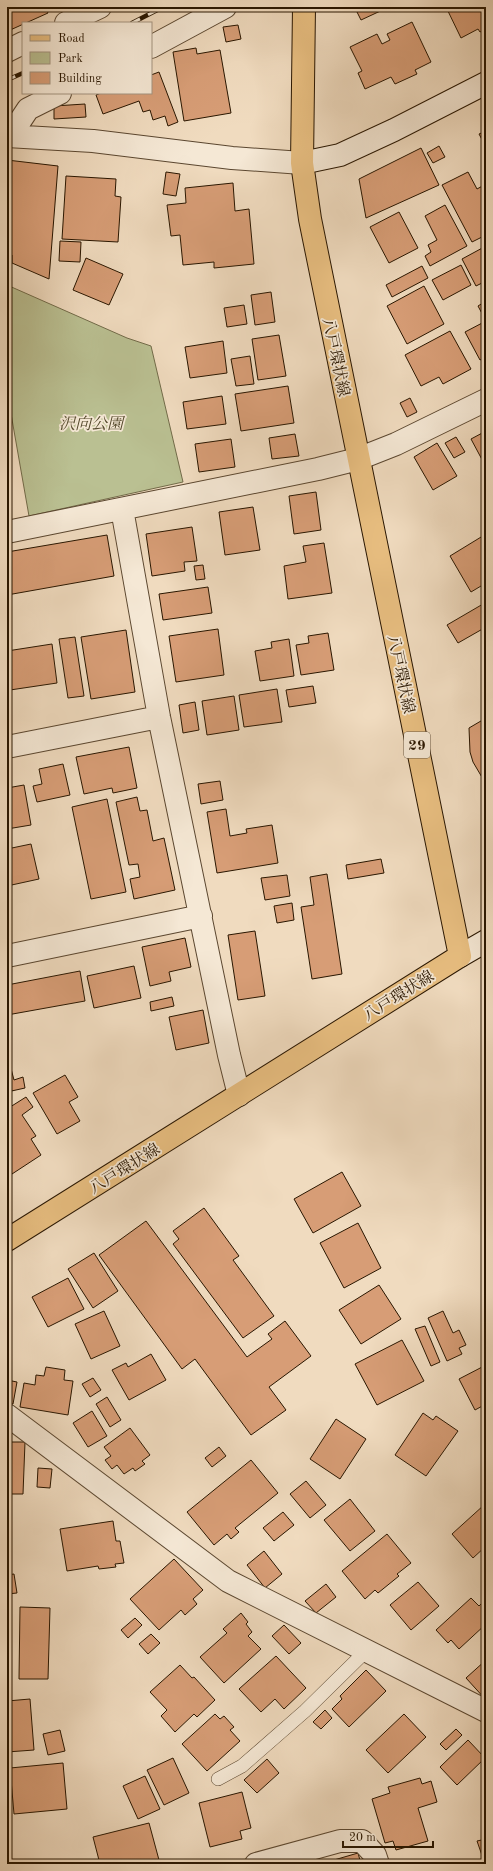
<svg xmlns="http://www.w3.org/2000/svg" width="493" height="1871" font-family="'Old Standard TT','Noto Serif JP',serif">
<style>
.park{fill:#bac092;stroke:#726b49}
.building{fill:#d79d76;stroke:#291600}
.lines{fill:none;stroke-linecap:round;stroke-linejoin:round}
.lane-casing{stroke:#5b4730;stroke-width:14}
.street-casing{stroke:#5b4730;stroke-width:24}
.secondary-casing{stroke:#291600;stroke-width:24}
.primary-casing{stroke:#291600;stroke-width:24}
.lane{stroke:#f5e8d5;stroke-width:13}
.street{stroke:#f5e8d5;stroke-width:22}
.secondary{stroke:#f5e8d5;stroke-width:22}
.primary{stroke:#e8be80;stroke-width:22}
.rail-casing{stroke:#291600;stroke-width:4.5}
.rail{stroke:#f5e8d5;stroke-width:3;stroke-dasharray:9;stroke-linecap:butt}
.labels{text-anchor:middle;stroke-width:3.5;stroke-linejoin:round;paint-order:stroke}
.shield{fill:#f5e8d5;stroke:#665540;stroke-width:1}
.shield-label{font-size:15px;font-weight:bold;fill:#291600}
.street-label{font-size:16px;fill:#291600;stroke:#f5e8d5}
.park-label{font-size:16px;font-style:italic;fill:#54492c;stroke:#f5e8d5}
</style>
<rect width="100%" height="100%" fill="#f0dbbf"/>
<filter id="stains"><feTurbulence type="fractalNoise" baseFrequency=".005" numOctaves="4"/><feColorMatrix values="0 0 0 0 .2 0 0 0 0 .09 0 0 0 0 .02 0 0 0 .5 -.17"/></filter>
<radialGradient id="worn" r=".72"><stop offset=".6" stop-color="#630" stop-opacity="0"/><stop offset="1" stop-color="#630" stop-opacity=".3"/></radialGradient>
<!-- park -->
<path class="park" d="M7 285 127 338 151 346 183 482 29 516 7 391Z"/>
<!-- building -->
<path class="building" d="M7 7H45L48 13 8 31Z
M357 7H389L361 20 355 8Z
M446 7H485L486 29 480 32 478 29 461 38Z
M412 22 431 62 415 70 417 74 395 84 391 77 365 89 358 73 362 71 350 47 377 34 382 44 390 40 387 34Z
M238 25 241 39 226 42 223 27Z
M196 48 197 54 220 50 231 113 184 121 173 52Z
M159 72 178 122 168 126 165 116 153 120 150 110 143 112 139 101 103 114 96 95 101 93H151V75Z
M85 104 86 117 54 119V106Z
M486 131V147L479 134Z
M439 146 445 157 433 163 427 153Z
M421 148 439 185 366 218 359 179Z
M7 160 58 166 49 279 12 263V255H7Z
M166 172 180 174 176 196 163 194Z
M468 172 477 189 486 184V235L472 242 442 185Z
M66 176 116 179 115 196 121 197 118 242 62 239Z
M233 183 235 211 249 209 254 264 214 268V262L183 265 180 235 171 236 167 205 186 203 185 188Z
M445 205 467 246 430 266 425 256 431 252 428 245 437 240 425 216Z
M399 212 418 248 389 263 370 227Z
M60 241 81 242 80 262 59 261Z
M486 246V281L476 286 462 259Z
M86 258 123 274 109 305 73 290Z
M461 265 471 285 443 300 432 280Z
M422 266 428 278 392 297 386 285Z
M424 286 444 324 407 344 387 306Z
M271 292 275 322 255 325 251 295Z
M486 301V357L480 360 465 332 486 321 478 306Z
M244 305 247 324 227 327 224 308Z
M450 331 471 369 443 384 439 377 421 386 405 355Z
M279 335 286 376 258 380 252 339Z
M223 341 227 373 190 378 185 347Z
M250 356 254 384 236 386 231 359Z
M288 386 294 423 241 431 235 394Z
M222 396 226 424 187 429 183 402Z
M410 398 417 412 407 417 400 403Z
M486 431V467L471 439Z
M295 434 299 456 272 459 269 438Z
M456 437 465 452 454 458 445 443Z
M231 439 235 467 199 472 195 444Z
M437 443 457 476 433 490 414 457Z
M316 492 321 530 294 534 289 496Z
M253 507 260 550 225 555 219 512Z
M192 527 197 561 184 562 185 571 152 576 146 534Z
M486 534V583L471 592 450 556Z
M107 535 114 576 7 595V552Z
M324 543 332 593 288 599 284 566 306 562 303 546Z
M203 565 205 579 196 580 194 566Z
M208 587 212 613 163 620 159 594Z
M483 604 486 610V627L458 643 447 625Z
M218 629 224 675 176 682 169 636Z
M126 630 135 692 91 699 81 637Z
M328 633 334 670 301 675 296 645 309 643 308 636Z
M75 637 84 696 68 698 59 639Z
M289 639 294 676 260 681 255 651 272 648 271 642Z
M52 644 57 683 10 690 7 671V651Z
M313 686 316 703 289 707 286 690Z
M277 689 282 722 244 727 239 695Z
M234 696 239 730 207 735 202 701Z
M195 702 199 730 183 733 179 705Z
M486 718V780L483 779 473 762 470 752 469 728Z
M129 747 137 788 113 793 112 788 84 794 76 757Z
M63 764 70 795 37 802 33 786 42 784 39 769Z
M220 781 223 800 201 804 198 784Z
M24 785 31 825 7 829V788Z
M137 797 140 811 147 810 153 841 164 838 175 890 134 899 130 879 140 877 138 864 129 865 116 802Z
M107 799 126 892 91 899 72 807Z
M226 809 230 836 247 833 246 829 272 825 278 863 217 873 207 812Z
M31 844 39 879 7 886V849Z
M381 859 384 873 348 879 346 865Z
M327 874 342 974 312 979 301 907 314 905 310 877Z
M287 875 290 896 265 900 261 878Z
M292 903 294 920 277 923 274 906Z
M255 931 265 996 238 1000 228 935Z
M185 938 191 967 169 972 171 981 150 986 142 947Z
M134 966 141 998 94 1008 87 976Z
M80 971 85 1001 7 1015V985Z
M172 997 174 1006 151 1011 150 1002Z
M203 1010 209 1043 176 1050 169 1017Z
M9 1061 14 1080 23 1077 25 1088 7 1092V1062Z
M65 1075 78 1097 69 1102 80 1121 57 1134 33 1093Z
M26 1097 33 1107 22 1115 36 1136 31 1139 41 1155 12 1174 7 1167V1109Z
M342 1172 361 1206 313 1233 294 1199Z
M204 1208 239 1256 233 1260 274 1316 243 1338 173 1244 179 1239 173 1231Z
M146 1221 247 1357 272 1339 268 1334 285 1321 311 1356 269 1387 286 1410 251 1435 195 1359 182 1369 99 1255Z
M358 1223 381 1268 344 1288 320 1243Z
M94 1253 118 1291 93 1308 68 1269Z
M68 1278 84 1309 48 1327 32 1297Z
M379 1285 401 1319 361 1344 339 1310Z
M104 1311 120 1346 91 1359 75 1324Z
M443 1311 453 1333 459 1330 466 1345 459 1348 462 1354 447 1361 428 1318Z
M425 1326 440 1362 431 1366 415 1329Z
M402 1340 424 1381 377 1405 355 1364Z
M151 1354 166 1380 129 1400 112 1370 126 1363 128 1367Z
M486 1365V1404L475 1410 459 1379Z
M46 1367 65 1370 64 1380 73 1381 68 1415 20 1407 24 1383 35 1385 36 1375 44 1376Z
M93 1378 101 1390 90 1397 82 1384Z
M7 1380 17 1382 13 1404 7 1403Z
M107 1397 121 1420 110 1427 96 1404Z
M92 1411 107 1436 88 1447 73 1423Z
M423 1413 433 1420 436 1416 458 1431 426 1476 395 1455Z
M336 1419 366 1439 340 1479 310 1459Z
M130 1428 150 1455 142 1461 145 1464 135 1471 133 1468 124 1474 117 1465 112 1469 105 1460 111 1456 104 1447Z
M7 1442H25L23 1494H7Z
M219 1447 226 1456 212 1467 205 1458Z
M251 1460 278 1493 235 1528 239 1532 231 1539 227 1534 214 1545 187 1512Z
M38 1468 52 1469 50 1488 37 1487Z
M306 1481 326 1505 310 1518 290 1494Z
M350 1499 375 1531 350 1551 324 1520Z
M484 1505 486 1507V1546L473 1558 452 1534Z
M283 1512 294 1525 274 1541 263 1528Z
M7 1516H9L8 1556H7Z
M113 1521 116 1541H120L124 1563 115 1564 116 1567 99 1569 98 1566 67 1571 60 1529Z
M387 1534 411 1563 397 1574 399 1576 378 1593 375 1590 365 1599 342 1571Z
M264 1551 282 1574 265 1588 247 1565Z
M174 1559 203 1590 193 1599 197 1604 185 1615 181 1610 159 1630 130 1599Z
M14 1574 17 1593 7 1594V1575Z
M418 1582 439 1606 411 1630 390 1605Z
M326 1584 336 1597 316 1613 305 1601Z
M471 1598 479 1606 482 1603 486 1607V1624L459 1649 451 1640 448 1643 436 1630Z
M20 1607 50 1608 48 1679H19Z
M241 1613 248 1622 246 1624 252 1632 248 1636 261 1649 224 1683 200 1657 227 1633 223 1629Z
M135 1618 142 1625 128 1638 121 1630Z
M284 1625 301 1643 289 1654 272 1636Z
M151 1634 160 1643 148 1654 139 1644Z
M276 1656 306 1688 284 1709 275 1699 261 1712 239 1689Z
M486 1660V1700L466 1678Z
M180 1665 192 1678 194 1677 215 1700 197 1717 194 1714 175 1732 161 1716 167 1710 150 1692Z
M366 1670 386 1691 349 1727 332 1709 342 1699 340 1696Z
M30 1699 34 1750 7 1752V1701Z
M325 1710 332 1718 321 1729 313 1722Z
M215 1714 220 1719 224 1716 234 1727 230 1730 240 1741 207 1771 182 1744Z
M404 1714 426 1737 388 1773 366 1750Z
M456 1729 462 1735 446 1750 440 1744Z
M60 1730 65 1751 48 1755 43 1734Z
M468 1740 485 1758 457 1785 440 1767Z
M173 1758 189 1793 164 1805 147 1770Z
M267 1759 279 1773 257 1793 244 1780Z
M63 1763 67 1809 14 1814 10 1768Z
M145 1776 160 1809 138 1819 123 1786Z
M420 1778 422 1784 431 1781 437 1802 418 1808 428 1841 396 1850 393 1841 385 1843 372 1799 390 1793 388 1787Z
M242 1792 251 1828 240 1831 242 1839 210 1847 199 1803Z
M149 1823 159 1860 154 1861 155 1864H100L93 1837Z
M486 1839V1864H485L477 1841Z
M358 1853 361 1864H335L334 1860Z"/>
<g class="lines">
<!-- lane casing -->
<g class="lane-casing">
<path id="lane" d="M218 1779 242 1766 305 1711 367 1650"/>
</g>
<!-- street casing -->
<g class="street-casing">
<path id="street" d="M66 23 100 7
M151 47 225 7
M7 51 23 43
M7 136 93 141 232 158 302 163
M10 136 28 109 60 93
M122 509 159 717 229 1055 239 1095
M7 532 318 469 358 459 396 444 486 400
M7 747 159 717
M7 956 201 916
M7 1415 228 1581 486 1711
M256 1864 340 1841H362L375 1855 378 1864"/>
</g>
<!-- secondary casing -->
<g class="secondary-casing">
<path id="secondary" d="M302 163 340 155 394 130 486 83
M460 956 486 941"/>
</g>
<!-- primary casing -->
<g class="primary-casing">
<path id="primary" d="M7 1240 460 956 310 219 302 163 304 7"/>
</g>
<!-- lane -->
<use href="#lane" class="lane"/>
<!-- street -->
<use href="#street" class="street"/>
<!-- secondary -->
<use href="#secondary" class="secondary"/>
<!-- primary -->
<use href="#primary" class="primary"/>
<!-- rail casing -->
<g class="rail-casing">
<path id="rail" d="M132 23 163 7
M7 80 23 73"/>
</g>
<!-- rail -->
<use href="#rail" class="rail"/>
</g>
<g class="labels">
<!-- shield labels -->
<rect class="shield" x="404" y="732" width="26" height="26" rx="3"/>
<g class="shield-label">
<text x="417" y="750">29</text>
</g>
<!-- street labels -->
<g class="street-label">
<text transform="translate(337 357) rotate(78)" y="6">八戸環状線</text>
<text transform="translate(402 674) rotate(78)" y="6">八戸環状線</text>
<text transform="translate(398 995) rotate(-32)" y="6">八戸環状線</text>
<text transform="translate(124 1168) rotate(-32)" y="6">八戸環状線</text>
</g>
<!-- park labels -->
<g class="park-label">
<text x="91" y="429">沢向公園</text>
</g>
</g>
<!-- margin -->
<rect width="493" height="1871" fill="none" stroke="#f0dbbf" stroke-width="24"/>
<rect x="8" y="8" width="477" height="1855" fill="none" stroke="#291600" stroke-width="2"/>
<rect x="12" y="12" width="469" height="1847" fill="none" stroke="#291600"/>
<!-- legend -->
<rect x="22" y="22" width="130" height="72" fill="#f5e8d5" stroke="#a39480"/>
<rect x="30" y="35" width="20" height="6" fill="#e8be80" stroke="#a39480"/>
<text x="58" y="42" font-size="12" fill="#291600">Road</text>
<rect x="30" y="52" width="20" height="12" fill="#bac092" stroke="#a39480"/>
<text x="58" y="62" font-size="12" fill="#291600">Park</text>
<rect x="30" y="72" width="20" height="12" fill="#d79d76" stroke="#a39480"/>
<text x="58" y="82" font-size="12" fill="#291600">Building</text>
<!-- scale -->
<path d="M343 1841v6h90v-6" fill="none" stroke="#291600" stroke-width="2"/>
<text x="349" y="1841" font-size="12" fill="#291600" stroke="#f5e8d5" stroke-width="3" paint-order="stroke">20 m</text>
<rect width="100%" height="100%" filter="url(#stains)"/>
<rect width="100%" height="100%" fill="url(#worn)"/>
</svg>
